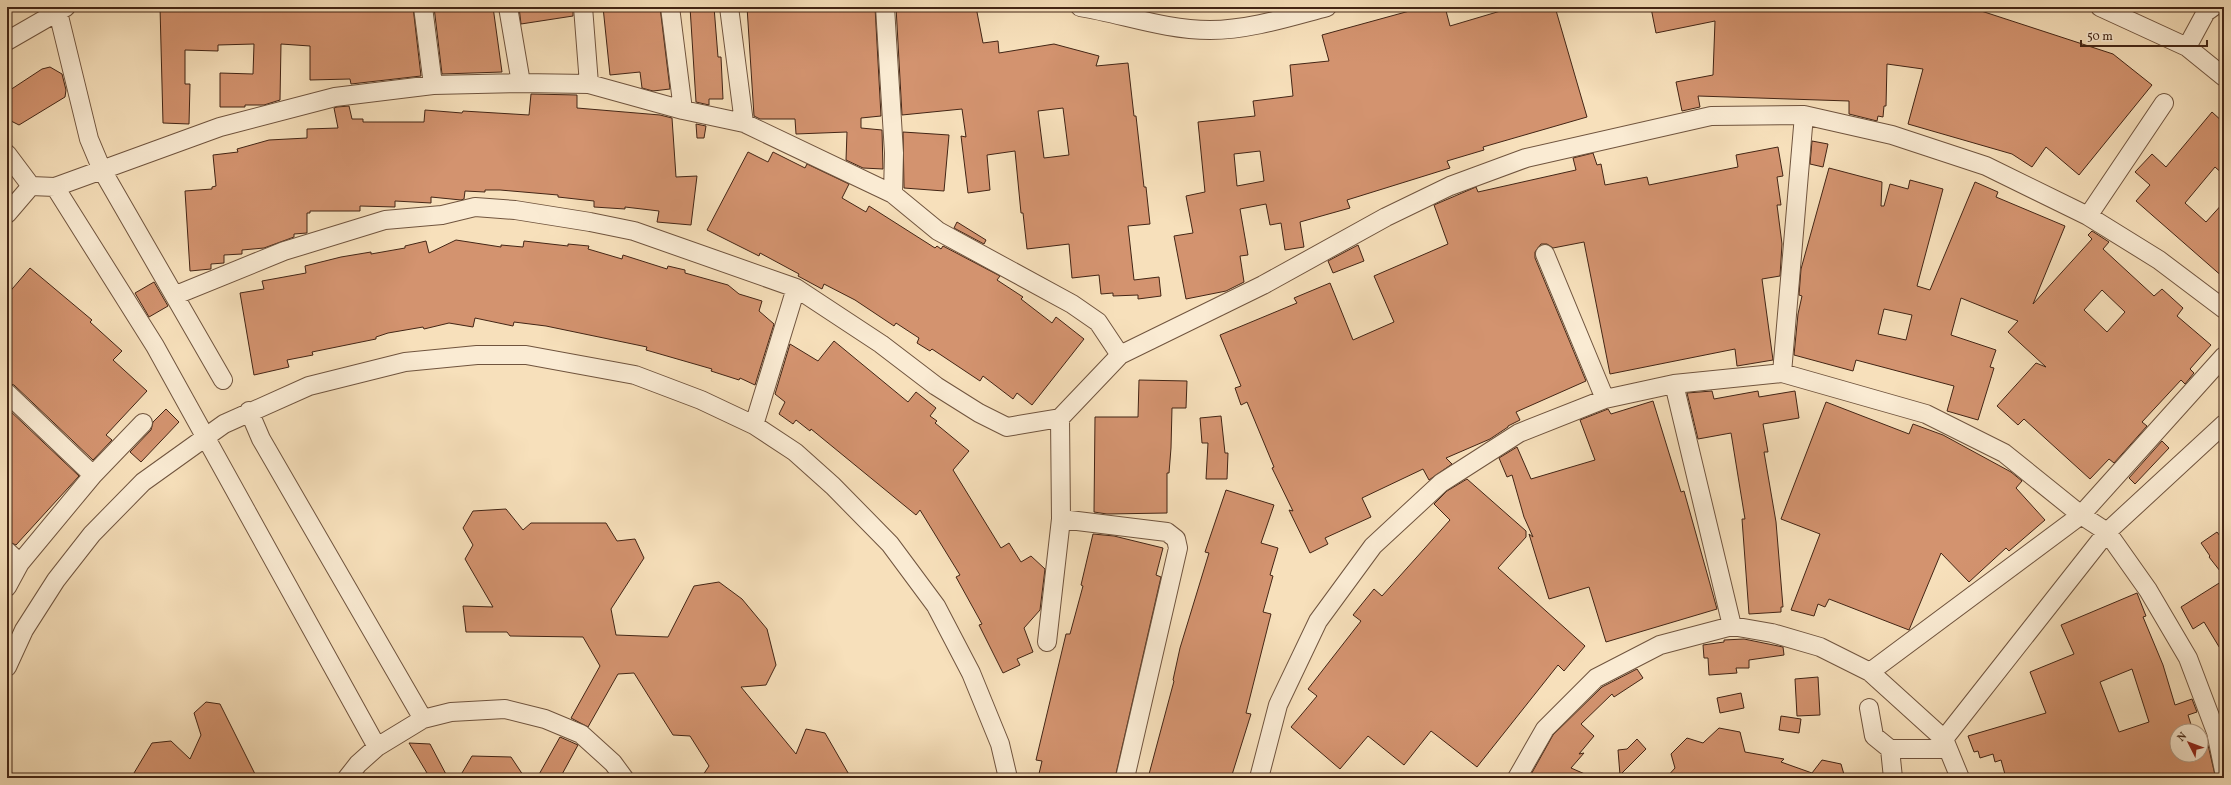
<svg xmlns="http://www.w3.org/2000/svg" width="2231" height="785" font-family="Vollkorn,serif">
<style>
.building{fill:#d3936f;stroke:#432515;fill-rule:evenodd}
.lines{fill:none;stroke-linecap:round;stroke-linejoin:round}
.minor-casing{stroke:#70543e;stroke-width:20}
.minor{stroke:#faebd3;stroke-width:18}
</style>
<rect width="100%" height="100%" fill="#f7e0bb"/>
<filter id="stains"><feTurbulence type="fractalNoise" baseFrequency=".005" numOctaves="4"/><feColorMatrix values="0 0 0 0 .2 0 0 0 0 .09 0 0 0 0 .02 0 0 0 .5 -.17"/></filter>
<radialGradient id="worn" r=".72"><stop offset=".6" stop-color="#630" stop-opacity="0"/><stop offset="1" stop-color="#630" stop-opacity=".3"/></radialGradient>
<!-- building -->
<path class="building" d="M160 7H413L421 76 351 84 350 79 310 80V46L281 44 280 100 264 105H245V107H220V73L253 74 254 44 218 45V51L185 50V84H190L189 124 163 123Z
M434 7H493L502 72 442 74Z
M519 7H573V16L521 24Z
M603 7H660L670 89 653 91 642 88 640 72 610 75Z
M690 7H714L718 57H721L723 99H709V105L696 102Z
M747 7H875L881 116 861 118V128L882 130 883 169 863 168 846 160 847 132 796 134 795 119H760L754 116Z
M896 7H976L983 43 998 41 999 53 1054 44 1099 56 1096 66 1128 63 1134 116H1136L1144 187H1146L1150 224 1128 226 1134 280 1159 277 1161 296 1138 299V295L1113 296V293L1101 294 1099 275 1072 278 1069 244 1027 249 1023 213H1021L1015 151 987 155 990 190 968 193 961 136 966 137 962 109 902 115ZM1063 108 1069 155 1044 158 1038 111Z
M1424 7H1445L1450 26 1514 7H1555L1587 117 1483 147 1484 150 1447 161 1450 168 1347 200 1350 208 1300 222 1304 247 1285 250 1281 223 1270 225 1266 204 1240 209 1248 255 1240 256 1244 282 1226 291 1186 299 1174 236 1193 233 1186 196 1205 192 1198 122 1255 116 1253 101 1293 96 1290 65 1329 61 1322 35ZM1260 151 1264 181 1237 186 1234 154Z
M1658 7H1969L2113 54 2152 85 2079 175 2046 147 2032 167 2012 154 1908 124 1923 69 1887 64 1886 106H1884L1883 117 1878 116 1877 121 1849 114V101L1698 96 1700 107 1682 111 1676 82 1713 75 1715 21 1656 33 1651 8Z
M50 67 62 74 66 90 65 97 19 125 7 119V92L42 69Z
M531 94 577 95V108L660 115 672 118 676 177 697 176 691 225 657 222 659 211 625 207V209L594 207V201L558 197V195L500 190H485V192L465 191 464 199 461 200 431 197V203L395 201V207L360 206V211H310V213H307V233L294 234V237L264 248 242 250V254L224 255V263L211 264V269L190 271 185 191 212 189V187L216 186 213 155 238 152 237 149 269 140 307 138V129L338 128 334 108 337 107 349 106 352 119H363V122H424L425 110 462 113 463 111 529 115Z
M2212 112 2224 123V175L2215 167 2185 203 2206 222 2224 202V278L2136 201 2150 185 2135 172 2152 154 2166 167Z
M696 124 706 126 704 138H697Z
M903 132 949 135 944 191 904 188Z
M1812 141 1828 144 1823 167 1810 164Z
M1778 147 1783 176 1777 177 1781 205H1777L1782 244 1780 276 1762 279 1773 360 1737 366 1735 349 1610 374 1584 242 1553 248 1547 244H1541L1535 252V258L1586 381 1516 412 1520 420 1508 426V427L1490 439 1446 458 1452 464 1429 480 1423 469 1362 498 1371 517 1325 538 1328 544 1310 553 1289 510 1293 511 1272 468 1274 467 1247 402 1241 405 1235 388 1241 386 1220 335 1297 303 1294 298 1330 283 1353 340 1394 322 1374 276 1448 244 1434 205 1476 187 1478 192 1576 170 1573 158 1593 153 1597 165 1601 164 1605 185 1647 177 1649 185 1738 167 1736 155Z
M748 152 768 162 773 152 805 168 807 164 849 184 842 198 866 212 869 206 935 248 937 246 941 249 943 246 1000 276 997 280 1023 297 1021 299 1052 323 1056 317 1084 339 1032 405 1017 393 1013 399 983 376 980 381 932 349 930 351 917 343 919 338 896 323 894 326 855 300 824 284 822 289 798 276 799 274 760 253 759 256 707 230Z
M1829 168 1882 182 1881 206H1884L1890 184 1908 189 1910 180 1943 189 1917 286 1930 290 1975 182 1998 192 1996 197 2065 226 2033 304 2092 239 2088 235 2092 231 2109 242 2103 249 2154 296 2162 289 2183 308 2177 316 2211 345 2190 369 2194 373 2185 384 2181 380 2142 422 2147 426 2114 463 2109 459 2090 479 2024 419 2018 425 1997 406 2036 363 2046 367 2008 332 2018 321 1961 298 1951 335 1996 350 1990 367 1994 368 1978 420 1947 411 1954 386 1856 360 1853 371 1794 355 1798 314 1802 296 1799 295 1801 269ZM2102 290 2125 312 2107 332 2084 310ZM1884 309 1912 315 1906 340 1878 334Z
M957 222 986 240 984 244 954 228Z
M456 240 501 247V245L523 247 524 241 568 246V244L589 246 588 249 622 259 623 255 667 269 668 266 685 270V273L728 285 739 294 762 301 759 311 774 324 755 385 740 378 739 380 711 371 712 369 646 350 647 347 546 326 514 322 513 326 475 318 473 327 449 323 424 329 423 327 388 333 376 337V339L312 352 313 355 287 360 289 367 254 375 240 293 264 289 262 281 306 273 305 266 341 257 371 252V254L405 248V246L426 241 429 253Z
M1358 245 1364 261 1333 273 1328 261Z
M30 268 92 320 90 322 122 351 113 360 147 391 106 435 112 440 93 460 14 385 7 383V295Z
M154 282 168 306 149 317 135 293Z
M834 341 908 402 916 392 936 408 930 416 937 421 935 423 969 451 953 470 1001 548 1009 543 1021 562 1031 556 1045 569 1040 610 1024 628 1033 652 1017 659 1020 665 1003 673 979 625 982 624 956 577 960 575 920 510 916 515 811 429 810 431 796 420 793 424 779 414 785 402 775 394 790 344 818 361Z
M1139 380 1187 381 1186 408H1172L1171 448 1169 473H1167V513L1107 514 1094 512 1095 417H1138Z
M1712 391 1714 399 1758 391 1759 397 1795 391 1799 418 1763 424 1768 452H1764L1776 522 1783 607H1781V612L1749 614 1742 519H1745L1731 433 1698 439 1687 393Z
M1653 401 1681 492 1684 491 1717 609 1606 642 1589 587 1549 599 1529 534 1533 537 1524 517 1512 475 1507 477 1499 458 1517 447 1531 479 1595 460 1580 420 1608 409 1611 414Z
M1826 402 1909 434 1913 424 1943 435 2011 472 2022 481 2016 488 2045 520 2009 551 2006 548 1969 582 1941 553 1909 630 1829 599 1825 607 1818 604 1814 616 1791 610 1820 534 1781 519Z
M7 408 79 476 16 545 7 541Z
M166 409 179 422 141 462 130 452 151 430 153 422Z
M1221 416 1225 453H1228L1227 479H1206L1208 443H1202L1200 418Z
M2162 441 2169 448 2135 484 2129 478Z
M1467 479 1526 531V537L1498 568 1585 646 1564 671 1558 665 1477 767 1431 731 1404 765 1368 736 1340 769 1291 727 1317 696 1308 689 1361 621 1353 615 1374 589 1382 596 1450 520 1434 504 1447 491Z
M1226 490 1274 505 1261 543 1278 548 1270 575 1273 576 1263 612 1271 614 1246 713 1251 714 1231 778H1148L1174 681 1173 680 1180 648 1209 553 1205 552Z
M506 509 523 530 531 523H606L617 541 635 539 644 558 611 609 616 635 668 637 694 586 719 582 742 599 767 629 776 665 766 685 741 687 796 754 806 729 825 733 851 778H701L709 766 690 736 673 735 634 673 618 674 588 727 571 718 600 666 583 637 510 636 507 632H466L463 606 493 607 465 559 473 545 463 528 473 511Z
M2217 532 2224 541V576L2209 557 2210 556 2201 543Z
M1093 534 1114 536 1163 548 1156 575 1161 577 1115 778H1038L1042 761 1036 760 1066 634H1070L1083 586 1081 585Z
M2224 580V655L2204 622 2193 629 2181 607Z
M2137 593 2146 616 2143 617 2163 665 2175 705 2192 699 2197 712 2188 715 2193 731H2177V755H2201V747L2208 745 2215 775 2206 778H2006L2001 760 1995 762 1993 754 1980 758 1978 751 1974 752 1968 736 2046 713 2030 672 2074 654 2061 625ZM2132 669 2149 722 2119 732 2100 682Z
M1744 639 1783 647 1784 655 1749 660V668H1736L1737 673 1709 675 1708 658H1704L1703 645 1724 642V640Z
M1637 669 1643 678 1614 697 1612 694 1581 724 1594 736 1579 754 1584 753 1571 768 1594 778H1529L1553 735 1602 687Z
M1818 677 1820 715 1797 716 1795 679Z
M1741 693 1744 708 1720 713 1717 698Z
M206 702 220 704 257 778H131L152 743 171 741 190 759 201 735 194 713Z
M1781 716 1801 719 1799 733 1779 730Z
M1719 728 1740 732 1745 752 1784 759 1781 762 1812 773 1822 760 1841 764 1845 778H1666L1675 768 1671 754 1687 738 1703 743Z
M560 737 578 745 560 778H537Z
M1637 739 1646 749 1620 775 1618 750 1627 749Z
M409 743 430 744 448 778H430Z
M472 756 511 757 525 778H459Z"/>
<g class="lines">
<!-- minor casing -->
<g class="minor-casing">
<path id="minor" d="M423 7 433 85
M508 7 521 83
M583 7 589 84
M670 7 683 110
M729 7 744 123
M885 7 894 153 893 194
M1080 7C1123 14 1165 30 1210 30 1249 30 1289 17 1327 7
M2100 7 2187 47 2224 77
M58 12 89 139 102 170 223 380
M7 41 66 7
M2187 47 2206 12 2213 7
M7 154 31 186 55 187 220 127 335 97 433 85 521 83 589 84 683 110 744 123 893 194 938 231 1072 304 1098 322 1120 355
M55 187 155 346 377 747
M7 214 31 186
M2088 216 2164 103
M1545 254 1605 399
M176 295 284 251 385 220 442 215 475 207 515 210 590 222 634 231 796 288 881 344 936 386 979 413 1007 427 1060 418 1120 355 1263 285 1386 217 1450 186 1526 158 1711 116 1804 115 1892 135 1986 166 2088 216 2159 260 2224 309
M1782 373 1804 115
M1674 384 1732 626
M7 393 93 475
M249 411 261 439 423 719
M754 425 796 288
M1061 519 1167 532 1176 539 1178 548 1125 778
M7 551 20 563
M7 587 20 563 93 475 143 423
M1047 642 1061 519 1060 418
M7 667 24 630 56 580 92 534 143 482 224 424 309 386 405 362 477 355H526L635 375 701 400 754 425 795 452 833 486 890 544 936 606 971 673 1000 744 1008 778
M1870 672 2081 515 2224 356
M1869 708 1874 736 1890 749H1948
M1944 739 2107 532 2224 424
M1890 749 1893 778
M347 778 358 764 377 747 423 719 451 712 505 709 545 719 581 734 613 763 624 778
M1259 778 1278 705 1318 621 1373 546 1441 483 1519 433 1605 399 1674 384 1782 373 1926 414 2004 453 2081 515 2107 532 2148 590 2188 658 2216 732 2224 771
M1517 778 1545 729 1596 678 1660 645 1732 626 1772 633 1820 647 1870 672 1944 739 1960 778"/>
</g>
<!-- minor -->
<use href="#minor" class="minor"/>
</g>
<!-- margin -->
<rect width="2231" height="785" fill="none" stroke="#f7e0bb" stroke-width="24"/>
<rect x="8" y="8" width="2215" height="769" fill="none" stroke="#432515" stroke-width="2"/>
<rect x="12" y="12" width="2207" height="761" fill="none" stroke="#432515"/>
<!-- north arrow -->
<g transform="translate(2189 743) rotate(312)"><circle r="19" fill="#faebd3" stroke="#b19c87"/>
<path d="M0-3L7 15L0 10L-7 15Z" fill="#8f2418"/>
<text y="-6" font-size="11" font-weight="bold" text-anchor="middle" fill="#432515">N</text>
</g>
<!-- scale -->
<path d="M2081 40v6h126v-6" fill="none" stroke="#432515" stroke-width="2"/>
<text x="2087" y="40" font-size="12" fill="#432515" stroke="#faebd3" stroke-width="3" paint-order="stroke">50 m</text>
<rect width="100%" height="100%" filter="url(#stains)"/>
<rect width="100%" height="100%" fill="url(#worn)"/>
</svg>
